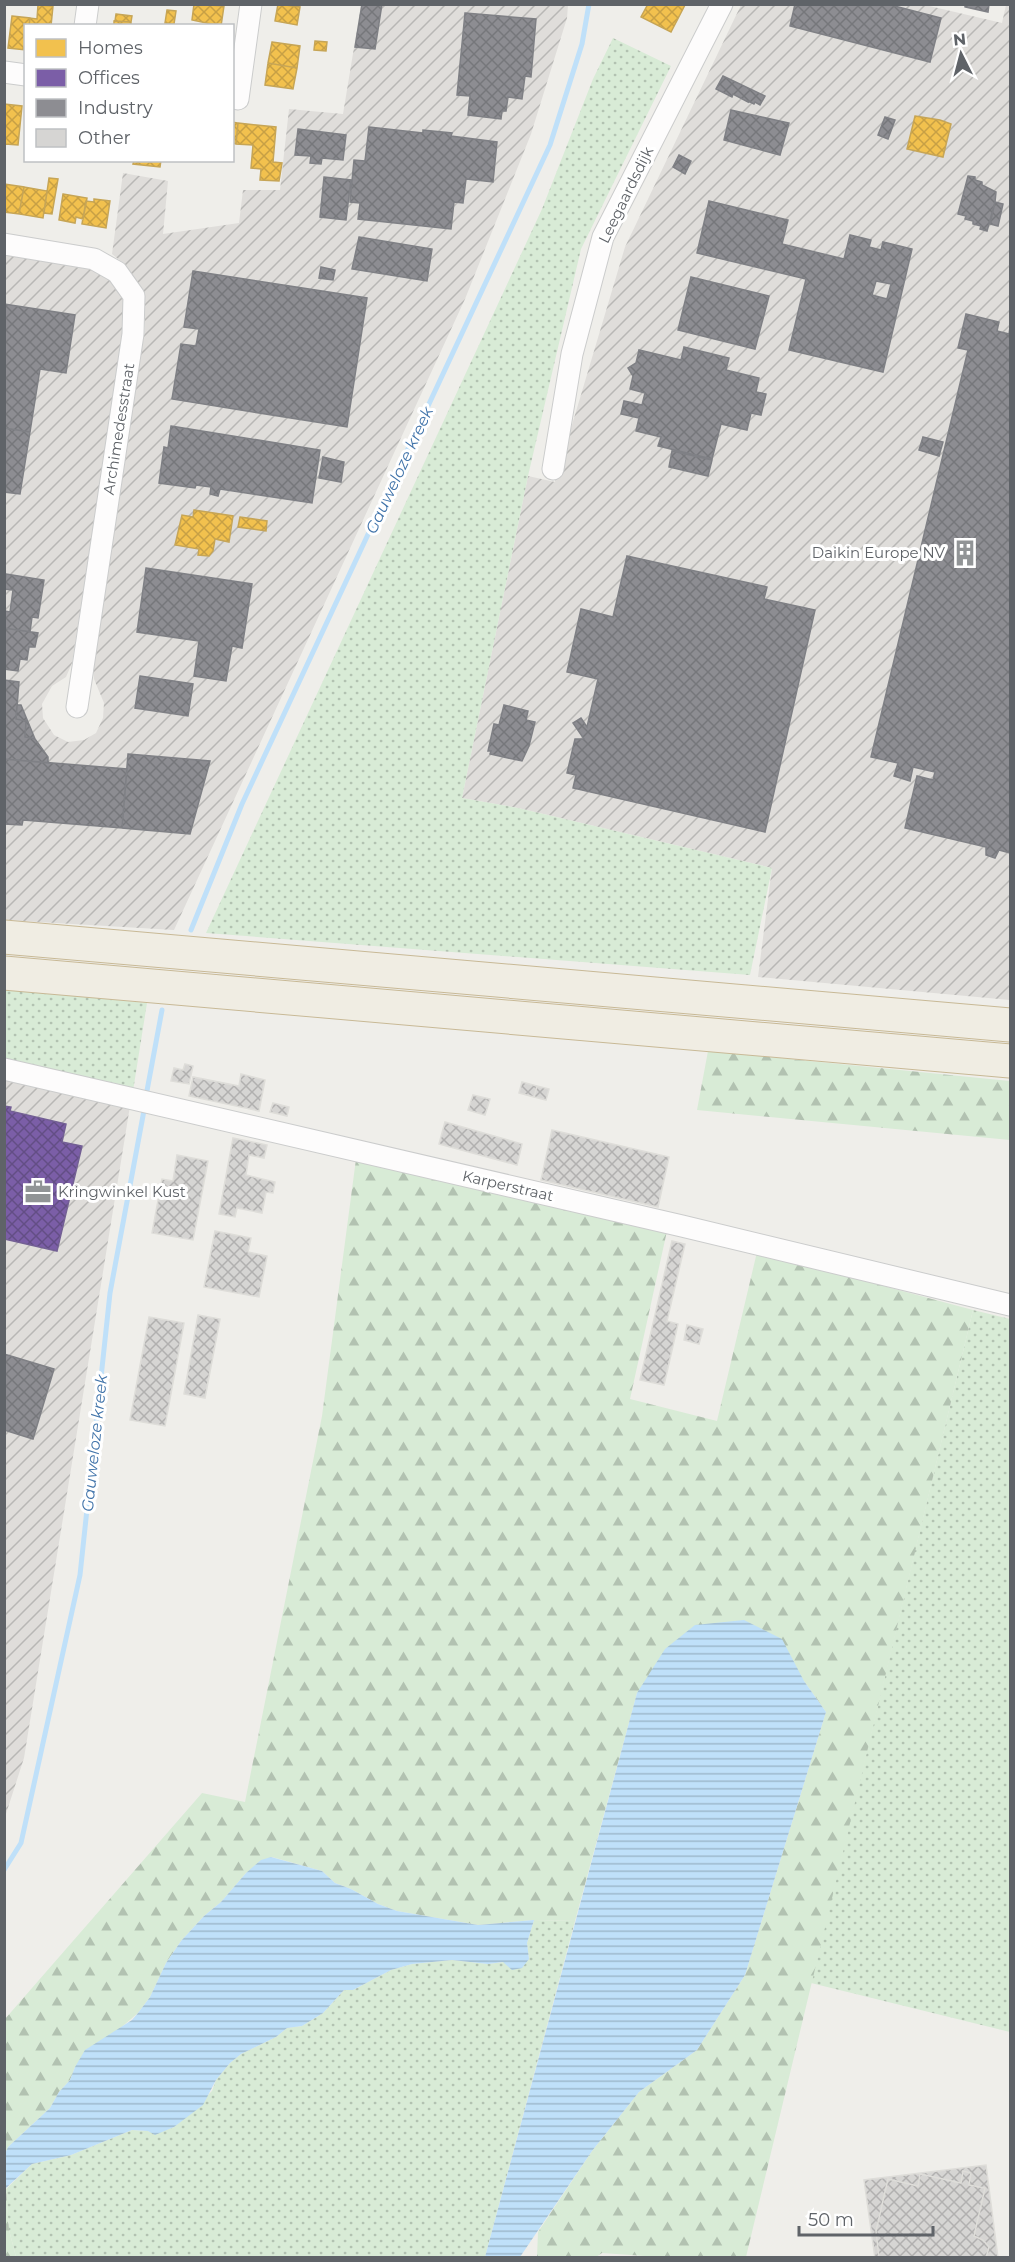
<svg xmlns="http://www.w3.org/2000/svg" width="1015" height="2262" font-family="Montserrat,sans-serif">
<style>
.industrial{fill:url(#industrial-furrows)}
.grass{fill:url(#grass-dots)}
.forest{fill:url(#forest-firs)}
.water{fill:url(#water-rules)}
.homes{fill:url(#homes-cross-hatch);stroke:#c6a556;stroke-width:1.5}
.offices{fill:url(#offices-cross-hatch);stroke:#736094;stroke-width:1.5}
.industry{fill:url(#industry-cross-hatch);stroke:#7f8085;stroke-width:1.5;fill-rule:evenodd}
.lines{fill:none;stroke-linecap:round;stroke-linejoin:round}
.stream{stroke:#bfe0f9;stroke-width:5}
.building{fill:url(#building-cross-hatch);stroke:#deddd9;stroke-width:1.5}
.street-casing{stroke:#cbcccc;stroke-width:23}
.highway-casing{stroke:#c8b996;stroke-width:35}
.street{stroke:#fdfcfc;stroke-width:21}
.highway{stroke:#f0ede3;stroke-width:33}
.labels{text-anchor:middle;stroke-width:6;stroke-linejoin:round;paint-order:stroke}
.street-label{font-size:15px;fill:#5f6368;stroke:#fff}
.poi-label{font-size:15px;fill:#5f6368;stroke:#fff;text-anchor:end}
.water-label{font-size:16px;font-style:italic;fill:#4174aa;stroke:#fff}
</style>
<defs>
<pattern id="industrial-furrows" width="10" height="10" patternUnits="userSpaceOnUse" patternTransform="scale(1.5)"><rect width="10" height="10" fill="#dfddda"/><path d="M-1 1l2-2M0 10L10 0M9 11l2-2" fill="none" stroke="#b8b7b5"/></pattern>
<pattern id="grass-dots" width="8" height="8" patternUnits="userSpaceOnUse" patternTransform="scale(1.5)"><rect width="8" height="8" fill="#d8ebd6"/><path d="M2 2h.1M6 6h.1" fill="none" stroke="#b2c2b1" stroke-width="1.8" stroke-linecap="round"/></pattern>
<pattern id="forest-firs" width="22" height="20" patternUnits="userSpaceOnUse" patternTransform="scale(1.5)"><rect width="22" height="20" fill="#d8ebd6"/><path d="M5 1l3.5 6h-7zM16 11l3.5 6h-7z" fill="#b2c2b1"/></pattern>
<pattern id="water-rules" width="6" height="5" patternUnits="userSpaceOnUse" patternTransform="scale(1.5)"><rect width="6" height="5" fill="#bfe0f9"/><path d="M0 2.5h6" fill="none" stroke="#9eb9cd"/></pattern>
<pattern id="homes-cross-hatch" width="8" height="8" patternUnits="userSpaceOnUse" patternTransform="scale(1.5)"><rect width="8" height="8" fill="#f2c14e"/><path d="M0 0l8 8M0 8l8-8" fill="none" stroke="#c7a045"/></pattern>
<pattern id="offices-cross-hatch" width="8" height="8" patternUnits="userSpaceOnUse" patternTransform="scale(1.5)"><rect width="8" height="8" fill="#7b5ea7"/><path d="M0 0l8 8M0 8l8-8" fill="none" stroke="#634e85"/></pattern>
<pattern id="industry-cross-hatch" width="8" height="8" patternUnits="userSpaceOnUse" patternTransform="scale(1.5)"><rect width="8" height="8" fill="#8d8d92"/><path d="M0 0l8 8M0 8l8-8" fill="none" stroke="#76777b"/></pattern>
<pattern id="building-cross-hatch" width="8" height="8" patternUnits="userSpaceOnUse" patternTransform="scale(1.5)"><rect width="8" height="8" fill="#d6d5d3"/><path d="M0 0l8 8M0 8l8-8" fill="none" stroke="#b1b0af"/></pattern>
</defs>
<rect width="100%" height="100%" fill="#efeeea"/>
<!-- industrial -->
<path class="industrial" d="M361 5H568L567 18 531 134 465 299 174 930 5 920 4 252 90 266 102 273 114 284 123 299 125 318 123 337 72 663 66 677 52 686 42 704 43 718 54 735 68 742 84 740 96 733 103 718 104 703 94 679 93 666 145 329V308L142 291 123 263 112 254 123 173 168 181 163 234 239 223 243 190H280L289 109 343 114Z
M741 5H925L1002 23 1006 5H1010V1000L758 977 772 868 518 808 462 798 528 476 555 482 625 247Z
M5 1076 130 1106 24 1758 5 1817Z"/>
<!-- grass -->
<path class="grass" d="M613 38 671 66 581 249 528 476 462 798 518 808 772 868 750 975 206 933 542 209 593 79Z
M5 989 147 1003 133 1091 5 1061Z
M973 1310 1010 1319V2032L811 1983Z
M534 1920 575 1921 485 2257H16L9 2230 6 2189 32 2164 71 2155 132 2130 148 2131 155 2134 174 2127 186 2117 212 2091 216 2080 230 2063 241 2054 276 2037 287 2028 302 2026 323 2013 344 1990H353L391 1970 412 1964 452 1960 488 1964 529 1959 527 1943Z"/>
<!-- forest -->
<path class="forest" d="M708 1051 1010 1081V1140L697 1110Z
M356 1159 667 1231 630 1399 717 1421 757 1252 973 1310 746 2257 673 2258 602 2253 596 2257H537L538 2232 592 2151 639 2092 697 2050 745 1975 826 1712 804 1681 637 1693 575 1921 534 1920 478 1925 397 1911 378 1904 351 1889 335 1883 322 1871 272 1857 246 1873 221 1902 204 1916 181 1941 166 1963 150 1997 138 2013 75 2067 70 2080 59 2092 50 2108 8 2147 5 2154V2019L202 1793 245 1802 322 1416Z
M4 2189H6L9 2230 16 2257H5Z"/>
<!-- water -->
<path class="water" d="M744 1620 782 1639 804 1681 826 1712 745 1975 697 2050 639 2092 592 2151 520 2257H485L637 1693 665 1649 695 1625Z
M271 1857 322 1871 335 1883 351 1889 378 1904 397 1911 478 1925 534 1920 527 1943 529 1959 522 1968 512 1970 503 1962 488 1964 452 1960 412 1964 391 1970 353 1990H344L323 2013 302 2026 287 2028 276 2037 241 2054 230 2063 216 2080 203 2105 174 2127 155 2135 148 2131 132 2130 71 2155 32 2164 5 2189V2154L8 2147 50 2108 59 2092 70 2080 75 2067 85 2050 132 2020 138 2013 150 1997 166 1963 181 1941 204 1916 221 1902 246 1873 261 1860Z"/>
<!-- homes -->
<path class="homes" d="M194 4 224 6 221 26 192 20Z
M278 4 300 7 297 25 275 21Z
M648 4H684L685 5 671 32 641 17Z
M38 5 53 6 51 26H29L30 18 37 19Z
M167 10 176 11 174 24 165 23Z
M116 14 132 16 131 22 115 21Z
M12 16 30 18 29 26H26V50L8 48Z
M114 21 131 22V26H114Z
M315 41 327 42 326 51 314 50Z
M272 42 300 46 297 68 268 63Z
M268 63 297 68 293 89 265 85Z
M4 104 22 106 18 145 5 144V150Z
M915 116 940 120 951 124 943 157 907 149Z
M232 122 238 123 236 144 233 143 232 147Z
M238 123 276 127 273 162 282 163 279 181 260 180 261 169 251 168 253 145 236 144Z
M134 160H161L160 167 133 164Z
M49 178 58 179 52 214 44 213Z
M4 184 24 187 19 214 4 212Z
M24 187 47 191 43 218 19 214Z
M63 194 87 198 83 219 76 217 75 223 59 220Z
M94 199 110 201 106 228 82 224 86 201 94 202Z
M194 510 233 516 229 542 215 539 213 551 209 556 198 555 199 549 175 545 182 515 193 517Z
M240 517 267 521 266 531 238 527Z"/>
<!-- offices -->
<path class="offices" d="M4 1106 11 1107 10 1111 66 1124 62 1142 82 1146 57 1251 4 1239Z"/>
<!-- industry -->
<path class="industry" d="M362 4H382L375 49 355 47Z
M795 4H887L941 18 930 62 790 26Z
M965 4H989L988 12 965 7Z
M465 13 536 19 531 77 525 76 522 99 508 97 506 111H502L501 119 468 115 470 96 457 95Z
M723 76 765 96 760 105 755 102 754 104 748 101V102L733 94 732 97 716 89Z
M731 110 789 123 780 155 724 140Z
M885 117 895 120 888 139 878 135Z
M369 127 423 133V130L452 133 451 136 497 142 493 182 466 179 463 203 454 202 451 229 358 219 360 203 350 202 354 160 365 161Z
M298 129 346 135 343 160 322 158 321 164 310 163 311 156 295 155Z
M679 155 691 161 685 174 673 167Z
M968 176 975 177V180L982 182V185L996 192 995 202 987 231 980 229 981 226 973 224V221L965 219 966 216 958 214Z
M324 177 351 180 346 220 320 217Z
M709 201 788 220 782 244 844 259 850 235 871 240 869 247 881 250 883 242 912 249 883 372 789 350 806 279 697 253ZM876 281 891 284 887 299 872 295Z
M995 202 1003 204 998 226 990 224Z
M359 237 432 249 427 281 352 269Z
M321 267 335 270 333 280 319 278Z
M193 271 367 298 347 427 172 399 181 344 196 346 199 329 184 327Z
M691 277 769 296 755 349 678 330Z
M4 304 75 315 66 373 40 369 30 432 4 428Z
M966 314 999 322 997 331 1009 334 1010 327V853L999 850 995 858 986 855V847L905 828 917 776 933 780 935 772 913 767 910 781 894 776 898 763 871 757 968 350 958 348Z
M684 347 729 358 726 370 759 378 756 392 766 394 761 415 751 413 747 430 721 424 712 459 658 446 661 437 636 431 639 418 621 414 624 401 642 405 645 393 630 389 633 376 628 368 636 363 639 350 681 360Z
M171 426 320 450 312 503 220 489 218 496 210 494 211 487 196 485 195 488 159 483 164 447 168 448Z
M4 428 30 432 20 494 4 492Z
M923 437 943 442 939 456 919 450Z
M672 451 712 460 708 476 669 467Z
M323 457 344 462 341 482 319 478Z
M627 556 767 587 764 599 815 610 765 832 573 788 576 775 567 773 575 739H584L573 723 581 718 587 727 598 679 567 672 581 609 613 617Z
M146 568 252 584 242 648 232 646 226 681 194 676 199 641 137 632Z
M6 574 44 580 38 618 32 617 30 632 4 628V611L10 612 13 590 4 589Z
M4 628 38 633 35 647H29L27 660 20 659 18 671 4 669Z
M140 676 193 684 188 716 135 708Z
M4 680 19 682 16 719 26 721 25 737 35 739 48 757V763L4 759Z
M17 705H21L35 739 25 737 26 721 16 719Z
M504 705 528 711 526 720 535 722 529 746 522 761 490 754 491 751H488L494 724 499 725Z
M128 754 210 761 190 834 122 828Z
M4 759 127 769 122 828 23 820 22 825 4 824Z
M4 1354 54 1369 33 1439 4 1430Z"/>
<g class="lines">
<!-- stream -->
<path class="stream" d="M191 930 242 804 550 145 582 44 589 4
M146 1096 162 1010
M4 1870 21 1843 80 1575 110 1293 145 1105"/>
</g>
<!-- building -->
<path class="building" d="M185 1064 193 1066 189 1084 171 1081 174 1068 183 1070Z
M241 1074 265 1080 259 1111 189 1096 193 1077 239 1086Z
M522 1082 537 1086 534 1097 519 1093Z
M537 1086 549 1089 546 1100 534 1097Z
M473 1095 490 1099 485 1115 468 1110Z
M273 1103 289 1107 287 1116 270 1112Z
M445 1122 522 1144 517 1165 439 1144Z
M552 1130 669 1157 658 1207 541 1180Z
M233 1138 267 1145 264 1158 249 1155 246 1175 275 1182 273 1193 266 1192 262 1213 237 1208 235 1217 219 1214Z
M177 1155 208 1161 193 1240 152 1233 162 1179 173 1181Z
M215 1231 251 1238 248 1252 267 1256 259 1297 204 1287Z
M672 1241 685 1244 667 1321 678 1324 664 1385 640 1380Z
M198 1315 220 1319 205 1398 184 1394Z
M149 1317 184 1323 165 1426 130 1420Z
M687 1325 703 1329 699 1344 684 1340Z
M986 2165 998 2258H986L989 2247 983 2240 974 2236 985 2188 969 2185 971 2173 963 2171 961 2183 920 2174 918 2186 888 2179 876 2231 879 2258H875L864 2180Z
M963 2171 971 2173 969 2185 985 2188 974 2236 983 2240 989 2247 986 2258H879L876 2231 888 2179 918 2186 920 2174 961 2183Z"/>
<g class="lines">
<!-- street casing -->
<g class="street-casing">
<path id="street" d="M85 26 88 4
M4 72 26 75
M232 98 238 99 251 4
M4 244 94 259 117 272 134 296 133 334 77 707
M553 469 572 354 603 237 722 4
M4 1069 682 1226 1010 1305"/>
</g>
<!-- highway casing -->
<g class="highway-casing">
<path id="highway" d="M4 937 1010 1025
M4 973 1010 1061"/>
</g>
<!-- street -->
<use href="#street" class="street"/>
<!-- highway -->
<use href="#highway" class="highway"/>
</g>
<!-- icons -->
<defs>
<g id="building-bare" transform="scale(2.07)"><path d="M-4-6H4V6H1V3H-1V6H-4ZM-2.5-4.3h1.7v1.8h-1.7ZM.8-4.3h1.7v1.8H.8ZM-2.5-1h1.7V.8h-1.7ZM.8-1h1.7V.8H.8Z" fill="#919496" stroke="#fff" stroke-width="2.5" paint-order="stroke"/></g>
<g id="office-bare" transform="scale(2.07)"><path d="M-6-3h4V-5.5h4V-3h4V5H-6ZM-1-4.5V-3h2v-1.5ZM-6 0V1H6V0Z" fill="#919496" stroke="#fff" stroke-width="2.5" paint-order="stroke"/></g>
</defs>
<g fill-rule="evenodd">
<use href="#building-bare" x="965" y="553"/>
<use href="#office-bare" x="38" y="1192"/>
</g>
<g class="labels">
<!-- street labels -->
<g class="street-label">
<text transform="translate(626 195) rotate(-64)" y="5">Leegaardsdijk</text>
<text transform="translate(119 429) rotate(-81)" y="5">Archimedesstraat</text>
<text transform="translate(508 1186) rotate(13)" y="5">Karperstraat</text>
</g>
<!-- poi labels -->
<g class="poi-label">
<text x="945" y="558">Daikin Europe NV</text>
<text x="58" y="1197" text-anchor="start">Kringwinkel Kust</text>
</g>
<!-- water labels -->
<g class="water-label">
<text transform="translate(399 470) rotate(-65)" y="6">Gauweloze kreek</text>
<text transform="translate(94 1443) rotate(-84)" y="6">Gauweloze kreek</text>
</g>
</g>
<!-- border -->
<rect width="1015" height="2262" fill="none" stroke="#5f6368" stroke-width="12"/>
<!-- legend -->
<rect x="24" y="24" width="210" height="138" fill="#ffffff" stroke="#bfc1c3" stroke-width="1.5"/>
<rect x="36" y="39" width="30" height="18" fill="#f2c14e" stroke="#bfc1c3" stroke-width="1.5"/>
<text x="78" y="54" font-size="18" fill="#5f6368">Homes</text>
<rect x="36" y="69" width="30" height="18" fill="#7b5ea7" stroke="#bfc1c3" stroke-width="1.5"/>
<text x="78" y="84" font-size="18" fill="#5f6368">Offices</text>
<rect x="36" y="99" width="30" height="18" fill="#8d8d92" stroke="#bfc1c3" stroke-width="1.5"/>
<text x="78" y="114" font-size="18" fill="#5f6368">Industry</text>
<rect x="36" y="129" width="30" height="18" fill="#d6d5d3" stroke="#bfc1c3" stroke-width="1.5"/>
<text x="78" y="144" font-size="18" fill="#5f6368">Other</text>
<!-- north arrow -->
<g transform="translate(961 54) rotate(354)" stroke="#ffffff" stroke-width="4.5" paint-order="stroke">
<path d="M0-4.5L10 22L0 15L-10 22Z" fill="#5f6368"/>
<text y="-9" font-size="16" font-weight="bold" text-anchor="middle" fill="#5f6368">N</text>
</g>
<!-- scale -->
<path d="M799 2226v9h134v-9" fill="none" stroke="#5f6368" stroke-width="3"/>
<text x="808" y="2226" font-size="18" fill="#5f6368" stroke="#ffffff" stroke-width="4.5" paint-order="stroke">50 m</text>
</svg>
